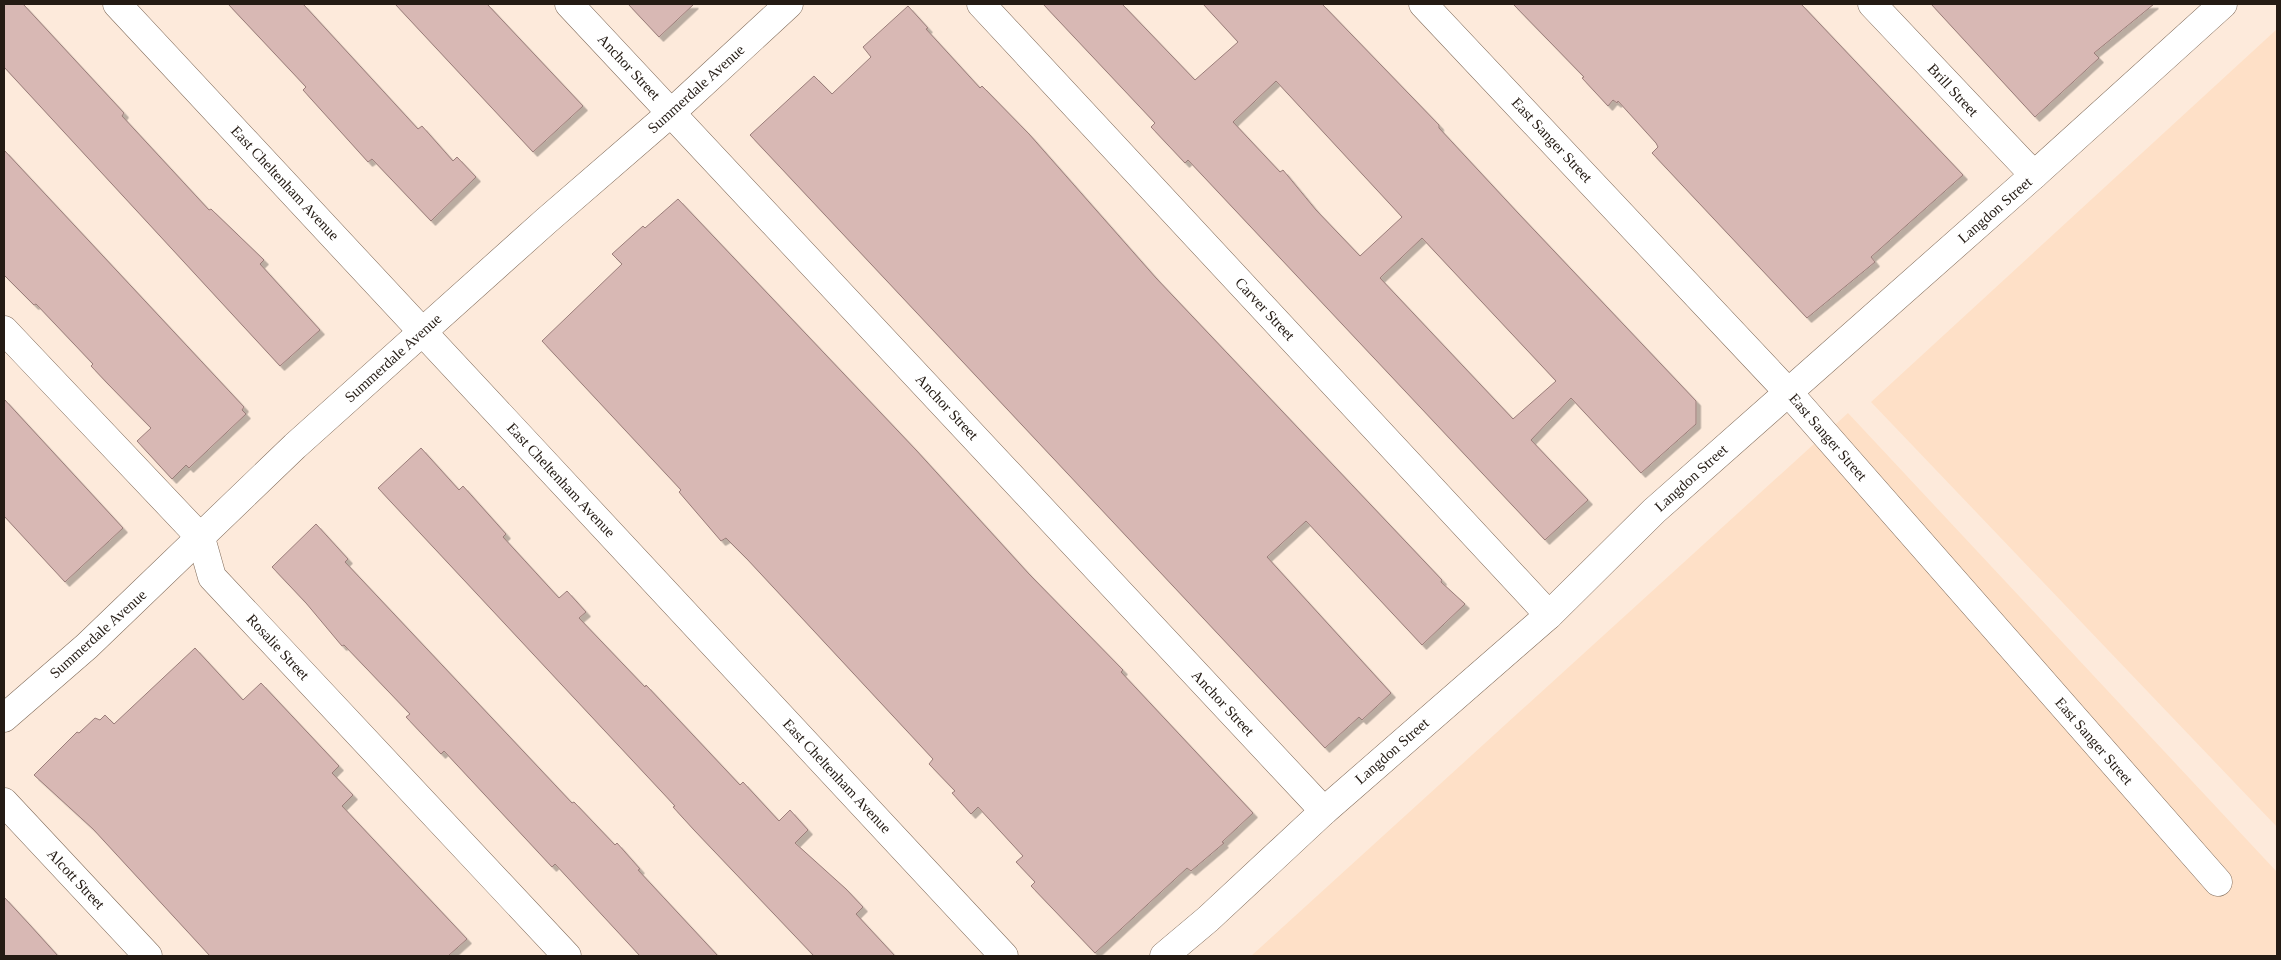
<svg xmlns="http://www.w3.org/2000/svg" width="2281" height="960" font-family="Georgia,serif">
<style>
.built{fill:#fee0c7}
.building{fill:#d8b8b4;stroke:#9b7e7a;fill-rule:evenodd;filter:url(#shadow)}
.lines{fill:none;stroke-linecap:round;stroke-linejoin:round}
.street-casing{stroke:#816c5b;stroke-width:29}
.secondary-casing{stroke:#816c5b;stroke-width:29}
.street{stroke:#fff;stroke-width:28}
.secondary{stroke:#fff;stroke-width:28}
.labels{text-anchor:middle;stroke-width:4.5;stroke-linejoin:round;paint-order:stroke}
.street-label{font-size:15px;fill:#241b14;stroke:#fff}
</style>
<defs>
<filter id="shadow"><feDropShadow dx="4.5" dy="4.5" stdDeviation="0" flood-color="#0004"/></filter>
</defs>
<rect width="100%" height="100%" fill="#fdeadb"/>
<!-- built -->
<path class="built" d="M2277 29V827L1871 402Z
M1848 413 2277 872V956H1251Z"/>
<!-- building -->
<path class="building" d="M4 4H23L124 113 122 116 209 210 211 209 264 260 260 264 320 330 280 366 4 67Z
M228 4H303L418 129 422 126 453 161 457 157 476 177 431 221 372 159 368 162 303 90 306 87Z
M395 4H487L583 106 533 152Z
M628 4H694L659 37Z
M1043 4H1122L1195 80 1238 42 1203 4H1322L1439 125V128L1518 213 1696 401V424L1641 473 1571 398 1531 440 1588 500 1545 540 1188 160 1185 163 1151 127 1155 123ZM1276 81 1402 217 1360 256 1316 210 1283 170 1280 172 1233 122ZM1422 238 1556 381 1513 419 1380 278Z
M1513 4H1801L1963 175 1871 257 1875 262 1807 318 1652 153 1658 147 1656 143 1618 101 1617 103 1613 100 1608 106 1582 78 1584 77Z
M1931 4H2154L2094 53 2099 58 2035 117Z
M908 6 928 28 926 29 980 88 982 86 1029 134 1156 278 1442 580 1441 582 1465 604 1422 645 1306 521 1267 557 1391 693 1362 720 1359 717 1325 748 750 135 814 76 832 94 871 57 863 47Z
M4 150 244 407 242 410 246 414 189 468 186 465 172 479 137 441 151 428 108 384 91 366 93 364 36 304 34 305 4 275Z
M678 199 916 450 1029 574 1123 670 1121 672 1253 813 1222 842 1224 843 1191 871 1187 868 1095 953 1031 886 1035 882 1016 862 1023 856 978 807 971 814 952 793 955 791 929 764 933 759 747 559 726 538 721 541 679 492 681 490 542 341 622 264 612 254 643 226 645 228Z
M4 399 123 528 65 582 4 516Z
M421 448 459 490 463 486 506 534 503 537 559 598 567 591 586 612 579 618 645 687 646 685 740 785 743 782 779 821 790 810 808 830 795 843 846 889 863 907 856 914 895 956H814L694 830 673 807 675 806 378 488Z
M316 524 348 559 345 562 572 803 574 802 615 845 617 843 640 869 638 870 718 956H640L555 864 552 867 444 751 441 754 406 717 410 714 344 645 342 646 306 603 272 567Z
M195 648 243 700 261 683 339 766 332 773 353 795 342 806 467 939 448 956H210L93 829 34 775 77 732 79 733 95 718 100 720 105 715 114 724Z
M4 897 29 924 58 956H4Z"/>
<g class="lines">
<!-- street casing -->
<g class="street-casing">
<path id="street" d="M117 4 1004 956
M569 4 1324 811
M981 4 1549 615
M1423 4 1788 392 2218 882
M1872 4 2034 175
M4 330 201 538 212 577 567 956
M4 802 148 956"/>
</g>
<!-- secondary casing -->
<g class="secondary-casing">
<path id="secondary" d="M4 718 87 646 295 446 546 221 672 112 789 4
M1164 956 1208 919 1324 811 1549 615 1654 511 2034 175 2223 4"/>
</g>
<!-- street -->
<use href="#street" class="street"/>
<!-- secondary -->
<use href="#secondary" class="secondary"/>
</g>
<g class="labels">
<!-- street labels -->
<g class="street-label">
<text transform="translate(629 67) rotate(47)" y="5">Anchor Street</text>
<text transform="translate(696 89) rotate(-42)" y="5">Summerdale Avenue</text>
<text transform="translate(1953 90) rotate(47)" y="5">Brill Street</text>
<text transform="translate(1552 140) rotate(47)" y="5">East Sanger Street</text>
<text transform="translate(285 183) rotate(47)" y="5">East Cheltenham Avenue</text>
<text transform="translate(1995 210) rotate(-41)" y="5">Langdon Street</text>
<text transform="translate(1265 309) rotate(47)" y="5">Carver Street</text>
<text transform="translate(393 358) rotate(-42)" y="5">Summerdale Avenue</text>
<text transform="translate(947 407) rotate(47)" y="5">Anchor Street</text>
<text transform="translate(1828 437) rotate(49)" y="5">East Sanger Street</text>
<text transform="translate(1691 478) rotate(-42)" y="5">Langdon Street</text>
<text transform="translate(561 480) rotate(47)" y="5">East Cheltenham Avenue</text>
<text transform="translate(98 634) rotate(-42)" y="5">Summerdale Avenue</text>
<text transform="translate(278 647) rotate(47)" y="5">Rosalie Street</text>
<text transform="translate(1223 703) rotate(47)" y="5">Anchor Street</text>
<text transform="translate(2094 741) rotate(49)" y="5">East Sanger Street</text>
<text transform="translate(1392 751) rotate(-41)" y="5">Langdon Street</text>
<text transform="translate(837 776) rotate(47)" y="5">East Cheltenham Avenue</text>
<text transform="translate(76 879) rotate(47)" y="5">Alcott Street</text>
</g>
</g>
<!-- border -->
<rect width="2281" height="960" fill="none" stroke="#241b14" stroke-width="10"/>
</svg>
